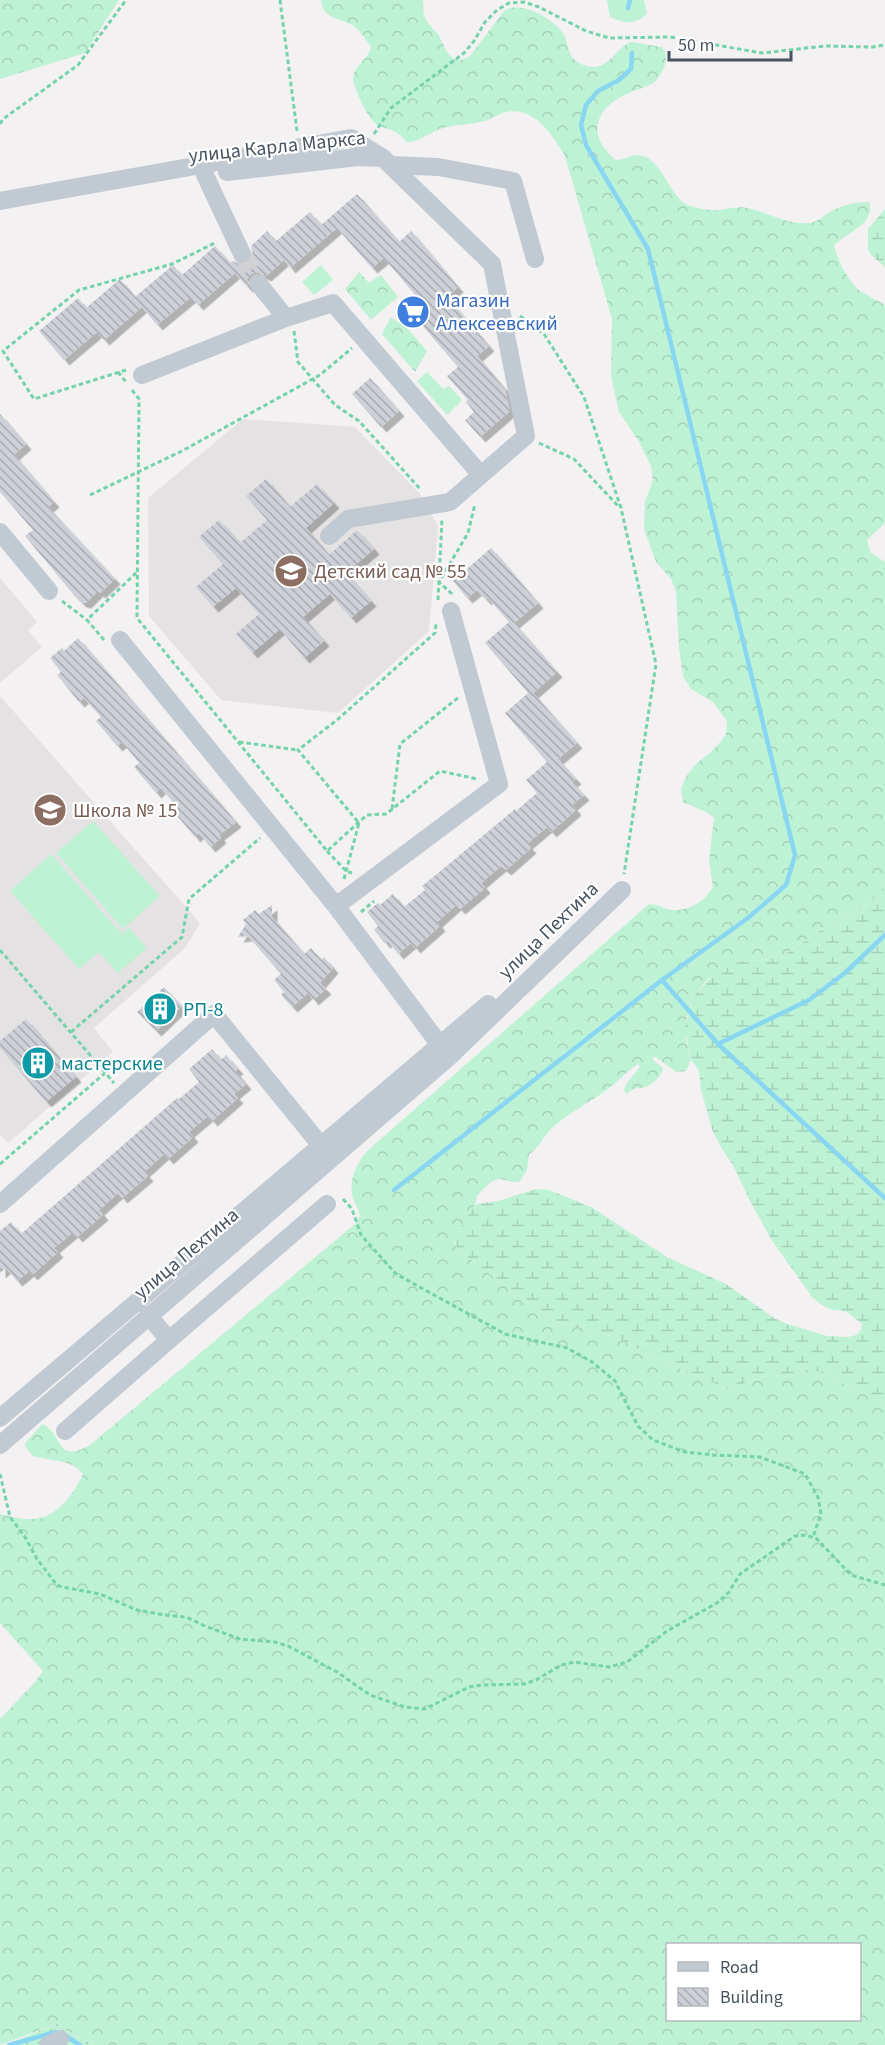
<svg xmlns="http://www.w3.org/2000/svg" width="885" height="2045" font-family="'Source Sans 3',sans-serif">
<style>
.education{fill:#e5e2e3}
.grass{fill:#bef2d5}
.forest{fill:url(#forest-crowns);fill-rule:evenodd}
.wetland{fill:url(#wetland-marsh)}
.garden{fill:url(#garden-dots)}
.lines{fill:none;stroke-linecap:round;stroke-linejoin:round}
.stream{stroke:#89d6f2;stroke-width:4.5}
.building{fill:url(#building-back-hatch);filter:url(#shadow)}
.minor-tunnel{stroke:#d1d1d4;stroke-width:18;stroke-dasharray:18 9;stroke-linecap:butt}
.path{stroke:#74d3aa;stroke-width:3;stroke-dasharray:4.5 3;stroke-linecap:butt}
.minor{stroke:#c1cad3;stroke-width:18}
.labels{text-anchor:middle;stroke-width:4.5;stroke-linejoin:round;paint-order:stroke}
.street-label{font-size:20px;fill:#475360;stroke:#fff}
.shop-label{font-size:20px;fill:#366cbe;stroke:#fff;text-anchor:start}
.education-label{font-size:20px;fill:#785e54;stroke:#fff;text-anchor:start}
.culture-label{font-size:20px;fill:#0d838f;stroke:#fff;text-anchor:start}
</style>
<defs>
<pattern id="forest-crowns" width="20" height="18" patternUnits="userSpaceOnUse" patternTransform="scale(1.5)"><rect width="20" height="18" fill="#bef2d5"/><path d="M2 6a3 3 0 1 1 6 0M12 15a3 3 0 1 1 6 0" fill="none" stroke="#a5d1b9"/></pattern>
<pattern id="wetland-marsh" width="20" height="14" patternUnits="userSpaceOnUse" patternTransform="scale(1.5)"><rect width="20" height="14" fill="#bef2d5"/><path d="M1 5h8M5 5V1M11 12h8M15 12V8" fill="none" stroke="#a5d1b9"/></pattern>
<pattern id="garden-dots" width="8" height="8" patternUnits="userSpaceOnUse" patternTransform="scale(1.5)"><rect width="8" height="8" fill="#bef2d5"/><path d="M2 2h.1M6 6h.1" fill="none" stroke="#a5d1b9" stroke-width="1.8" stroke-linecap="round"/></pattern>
<pattern id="building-back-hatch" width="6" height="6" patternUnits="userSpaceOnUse" patternTransform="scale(1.5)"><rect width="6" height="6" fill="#cdd0d6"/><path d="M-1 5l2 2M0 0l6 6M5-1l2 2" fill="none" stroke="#a8abb1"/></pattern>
<filter id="shadow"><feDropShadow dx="5.5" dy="5.5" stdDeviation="0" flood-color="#0004"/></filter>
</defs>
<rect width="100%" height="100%" fill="#f3f1f1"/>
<!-- education -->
<path class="education" d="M243 419 355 427 420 494 438 526 429 631 338 713 221 700 149 616 148 498Z
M0 578 37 622 28 630 42 647 0 683Z
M0 696 200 923 185 948 94 1028 113 1052 8 1143 0 1135Z"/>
<!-- grass -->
<path class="grass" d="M607 0H644L647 14C634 25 625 24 610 17Z
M321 265 333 280 314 295 302 282Z
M427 372 443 389 449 386 462 400 447 415 417 381Z
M93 821 160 896 123 929 56 853Z
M51 854 122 934 129 928 147 948 118 973 99 952 79 969 10 891Z"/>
<!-- forest -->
<path class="forest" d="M0 0H119L85 53 0 79Z
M321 0H423C423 20 425 19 437 33 445 43 448 70 470 56L504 11C520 0 552 18 563 33 568 41 567 51 573 58 578 64 587 67 594 67 611 66 616 48 631 42L662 47C671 58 663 72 655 82 644 89 632 90 621 97 591 113 590 140 616 160 624 160 630 155 638 155 663 156 669 202 693 207 702 209 711 211 720 210 729 209 738 206 747 208 768 212 792 228 814 222 820 220 824 215 830 212 841 205 856 202 869 202 876 225 845 232 834 246 837 259 849 283 860 291 868 296 877 300 885 305V523L867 540 870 552 885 562V885L870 903 858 911 823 929 779 958 738 962 708 979 693 997 686 1021V1040L691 1059 686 1071 676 1072 656 1057H653V1060L663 1068C661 1079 647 1090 635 1088L626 1094 624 1090 627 1083 640 1067 638 1064C628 1070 622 1078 613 1085 594 1100 572 1111 554 1126 543 1135 541 1147 529 1154L527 1170 520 1181C513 1184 508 1180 501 1179 491 1179 483 1189 477 1196 477 1209 459 1228 455 1243L457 1249 547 1317 564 1324 597 1331 622 1340 645 1353 723 1387 729 1389 761 1377 774 1375 788 1377 806 1370H812L831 1375 848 1386 885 1403V2045H93L56 2024 0 2045V1719L35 1682 43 1671 0 1623V1514C10 1516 22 1520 33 1519 57 1518 73 1495 83 1474 73 1459 49 1461 33 1456L25 1446 26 1442 42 1424C65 1434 54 1465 90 1445L355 1224 360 1216C359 1209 355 1204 353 1198 348 1181 356 1165 367 1151L649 904C656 904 661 907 667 909 685 914 705 902 713 887L709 860 714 818 708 813 683 802 681 788 687 775 696 764 712 751 722 740 726 734 727 721 713 702 691 689 683 676 679 648 676 591 671 579 656 562 644 529 645 501 653 481 651 466 638 440 619 412 611 376 612 319 565 156C553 136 535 106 506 112 499 113 493 119 485 121 471 125 454 124 440 129 428 133 419 143 406 142 397 128 388 131 376 124 368 119 353 87 353 78 354 65 369 59 371 47 365 38 360 30 352 25 338 17 323 19 321 0ZM668 1944H860V2020H668Z
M359 272 369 283 381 275 398 297 371 320 345 289Z
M391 317 406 327 427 351 415 372 382 334Z"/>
<!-- wetland -->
<path class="wetland" d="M885 209V267L870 254 868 248V229Z
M885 885V1403L848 1386 831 1375 812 1370H806L788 1377 774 1375 761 1377 729 1389 723 1387 645 1353 622 1340 597 1331 564 1324 547 1317 457 1249C452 1235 468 1215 477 1204L498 1201 536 1189 549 1190 593 1208 667 1257 726 1284 774 1318 787 1324 827 1336 848 1337 856 1335 861 1330 862 1324 846 1311 833 1310 822 1305 812 1297 771 1239 749 1199 733 1165 722 1149 713 1132 701 1090 699 1071 691 1059 688 1046 685 1028 693 997 718 970 738 962 779 958 823 929 858 911 870 903Z"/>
<!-- garden -->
<path class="garden" d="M56 2024 93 2045H6Z"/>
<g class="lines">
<!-- stream -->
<path class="stream" d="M628 8 630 0
M662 980 718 1044 809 1000 845 973 885 935
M718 1044 885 1198
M394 1190 662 980 748 918 786 885 795 855 648 249 586 145 581 125 586 105 598 91 619 80 631 69 632 53
M64 2035 80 2045
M9 2045 56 2032"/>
</g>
<!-- building -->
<path class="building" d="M357 194 399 242 411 231 458 287 447 297 489 346 477 356 505 389 510 411 480 437 465 420 474 412 466 402 468 400 447 376 458 367 416 318 427 309 384 258 372 268 337 228 290 268 284 260 266 276 257 272 251 274 247 279 248 288 235 273 198 305 191 297 157 325 142 307 104 340 97 332 64 360 39 331 78 298 86 308 120 279 135 297 173 265 182 275 215 246 230 263 233 261 240 265 246 264 253 256 251 246 267 231 276 241 310 212 321 225Z
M370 378 399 411 381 427 352 394Z
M0 414 26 444 14 455 54 502 48 507 115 579 100 593 98 591 86 603 81 602 74 595 25 536 33 530 0 492Z
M266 479 290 507 317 484 334 503 306 528 329 555 357 530 374 549 346 573 371 601 351 618 330 594 303 617 324 641 304 658 280 629 252 653 236 634 259 614 236 588 213 607 196 587 223 564 199 537 219 520 240 543 267 520 246 496Z
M491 548 538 603 514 623 557 672 533 693 577 743 558 759 576 779 572 782 584 795 572 805 576 810 551 832 547 827 527 844 531 848 506 870 501 866 481 883 485 888 460 909 456 905 437 922 440 926 415 948 411 943 398 954 388 941 385 943 374 930 378 926 367 912 378 903 380 905 393 894 404 907 425 890 422 886 437 874 515 809 516 811 537 793 526 780 547 762 505 713 528 693 485 643 509 622 488 598 486 600 477 590 467 598 453 581Z
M78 638 236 822 219 835 221 838 210 847 199 833 195 837 173 811 178 808 161 788 156 793 134 767 139 763 122 742 117 746 96 721 101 717 84 698 79 702 57 675 61 672 50 658 62 648 64 651Z
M272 905V917L304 954 311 948 321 960 324 957 333 968 320 983 326 989 313 1000 308 993 292 1007 281 995 284 992 274 980 281 974 248 936 238 937 246 924 243 920 255 910 259 914Z
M164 987 182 1006 156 1031 137 1012Z
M26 1019 76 1077 46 1102 0 1048V1041Z
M212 1049 221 1060 226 1055 238 1069 235 1071 246 1084 234 1094 238 1098 212 1121 208 1116 189 1132 193 1137 168 1159 164 1154 144 1172 148 1176 122 1198 118 1193 99 1210 103 1215 77 1237 73 1232 54 1248 58 1252 32 1275 29 1271 17 1281 6 1268 0 1273V1231L11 1222 21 1234 177 1098 179 1099 199 1082 189 1069Z"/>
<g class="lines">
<!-- minor-tunnel -->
<path class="minor-tunnel" d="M242 254 258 283"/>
<!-- path -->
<path class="path" d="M280 0 297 131
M0 124 3 119 78 65 126 0
M374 134 391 108 464 53 474 41 485 22 497 10 509 3 524 2 539 7 586 31 609 38 670 37 762 53 825 46 873 47 885 45
M520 316 544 334 584 397 621 508 656 664 624 874
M294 331 298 362 335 405 359 421 421 490
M126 370 34 399 3 351 79 290 172 264 217 242
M118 372 126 382
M132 390 139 399 137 618 327 851 367 815 386 814 440 771 477 779
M539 443 574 459 619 507
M90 495 182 451 320 375 352 348
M452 594 439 582 468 533 475 504
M438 600 442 520
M62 601 87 620
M104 640 87 620 138 571
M239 742 298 750
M392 809 400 744 459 697
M327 851 346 871 352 873
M344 879 359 823 298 750 337 720 435 633 436 624
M361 912 374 901
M0 950 114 1083
M71 1032 182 937 189 899 260 838
M0 1164 105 1073
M343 1199 352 1209 361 1235 396 1274 505 1334 567 1348 592 1362 615 1381 638 1426 653 1440 685 1452 713 1455 760 1457 805 1474 818 1497 821 1514 813 1537
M0 1474 10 1517 25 1537 37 1559 57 1585 62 1587 100 1594 137 1610 165 1615 186 1617 205 1626 240 1639 275 1642 288 1646 337 1672 370 1695 405 1707 425 1709 469 1687 482 1685 524 1684 536 1680 561 1665 574 1662 609 1667 627 1662 667 1631 717 1603 729 1592 740 1574 795 1536 806 1535 817 1539 851 1575 885 1585"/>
<!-- minor -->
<path class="minor" d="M391 165 438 167 513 181 535 259
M227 172 358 157 382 158
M205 175 242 254
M0 201 351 138 383 158 492 264 526 436 481 475
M258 283 286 318 333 303 481 475 450 502 348 519 329 536
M142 375 286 318
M0 532 49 591
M120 640 336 906 446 1053
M336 906 499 784 451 611
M0 1204 214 1014 327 1153
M148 1315 169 1340 327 1204
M0 1418 488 1004
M65 1431 169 1340
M0 1445 449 1057 622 890
M48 2045 60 2039"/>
</g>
<!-- icons -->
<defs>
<g id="supermarket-disc" transform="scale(1.725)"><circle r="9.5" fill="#3f7fe0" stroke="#fff"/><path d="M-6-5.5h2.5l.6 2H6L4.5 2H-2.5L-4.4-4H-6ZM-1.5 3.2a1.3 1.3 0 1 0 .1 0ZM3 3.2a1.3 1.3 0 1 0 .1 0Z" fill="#fff"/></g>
<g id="school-disc" transform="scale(1.725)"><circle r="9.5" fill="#8d6e63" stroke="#fff"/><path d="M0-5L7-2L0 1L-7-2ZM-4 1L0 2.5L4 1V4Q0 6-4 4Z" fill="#fff"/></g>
<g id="building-disc" transform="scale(1.725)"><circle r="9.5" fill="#0f9aa8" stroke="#fff"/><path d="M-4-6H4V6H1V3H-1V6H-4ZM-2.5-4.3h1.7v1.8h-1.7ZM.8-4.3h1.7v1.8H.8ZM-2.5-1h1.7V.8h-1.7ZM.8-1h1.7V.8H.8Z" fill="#fff"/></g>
</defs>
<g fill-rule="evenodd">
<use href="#supermarket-disc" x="413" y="312"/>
<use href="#school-disc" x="291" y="571"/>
<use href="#school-disc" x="50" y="810"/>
<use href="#building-disc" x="160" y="1009"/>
<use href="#building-disc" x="38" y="1063"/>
</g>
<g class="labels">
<!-- street labels -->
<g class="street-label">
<text transform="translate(277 146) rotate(-6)" y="7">улица Карла Маркса</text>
<text transform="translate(548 930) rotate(-44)" y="7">улица Пехтина</text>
<text transform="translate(186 1253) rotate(-40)" y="7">улица Пехтина</text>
</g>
<!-- shop labels -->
<g class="shop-label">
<text x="436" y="307">Магазин<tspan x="436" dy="23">Алексеевский</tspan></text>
</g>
<!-- education labels -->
<g class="education-label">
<text x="314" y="578">Детский сад № 55</text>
<text x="73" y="817">Школа № 15</text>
</g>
<!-- culture labels -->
<g class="culture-label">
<text x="183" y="1016">РП-8</text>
<text x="61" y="1070">мастерские</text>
</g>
</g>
<!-- legend -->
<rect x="666" y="1943" width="195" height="78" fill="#ffffff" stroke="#b5babf" stroke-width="1.5"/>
<rect x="678" y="1962" width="30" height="9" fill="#c1cad3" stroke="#b5babf" stroke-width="1.5"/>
<text x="720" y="1973" font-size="18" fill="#475360">Road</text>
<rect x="678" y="1988" width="30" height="18" fill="url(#building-back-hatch)" stroke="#b5babf" stroke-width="1.5"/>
<text x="720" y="2003" font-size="18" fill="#475360">Building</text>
<!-- scale -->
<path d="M669 51v9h122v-9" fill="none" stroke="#475360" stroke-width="3"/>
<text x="678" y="51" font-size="18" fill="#475360" stroke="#ffffff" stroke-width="4.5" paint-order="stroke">50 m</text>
</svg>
